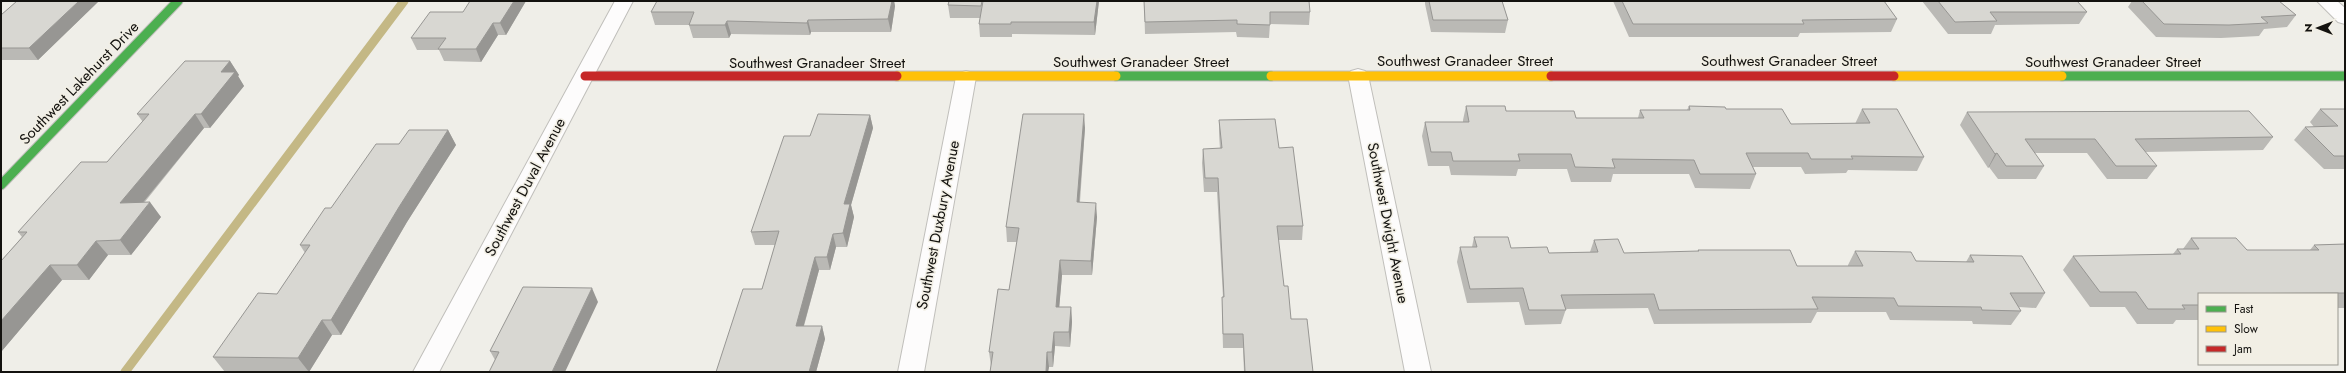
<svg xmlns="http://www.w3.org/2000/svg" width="2346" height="373" font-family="Jost,sans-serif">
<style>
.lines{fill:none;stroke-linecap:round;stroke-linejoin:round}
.stream{stroke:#c4b885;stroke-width:9}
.street-casing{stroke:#c0bfbb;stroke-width:2}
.fast-casing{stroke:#c0bfbb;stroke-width:11}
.slow-casing{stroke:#c0bfbb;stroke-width:11}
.jam-casing{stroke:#c0bfbb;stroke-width:11}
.street{fill:#fdfcfc;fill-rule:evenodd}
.fast{stroke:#4caf50;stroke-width:9}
.slow{stroke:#ffc107;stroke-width:9}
.jam{stroke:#c62828;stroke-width:9}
.wall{fill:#bab9b5}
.shaded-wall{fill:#979693}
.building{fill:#d8d7d2;stroke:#979693}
.labels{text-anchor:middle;stroke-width:3;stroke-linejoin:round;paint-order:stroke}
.street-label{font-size:15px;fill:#13120f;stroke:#f2efe5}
</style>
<rect width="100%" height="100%" fill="#efeee8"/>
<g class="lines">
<!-- stream -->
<path class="stream" d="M125 372 404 1"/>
<!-- street casing -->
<g class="street-casing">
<path id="street" d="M615 1H633L439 372H413Z
M2317 1H2337L2345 8V24L2338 22Z
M1358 69 1365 71 1368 75 1431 372H1405L1348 75 1351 71Z
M966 71 973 73 976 77 924 372H898L956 77 959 73Z"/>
</g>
<!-- fast casing -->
<g class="fast-casing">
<path id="fast" d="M1116 76H1271
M2062 76H2345
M1 185 178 1"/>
</g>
<!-- slow casing -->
<g class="slow-casing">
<path id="slow" d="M897 76H1116
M1271 76H1551
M1894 76H2062"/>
</g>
<!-- jam casing -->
<g class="jam-casing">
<path id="jam" d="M585 76H897
M1551 76H1894"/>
</g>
<!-- street -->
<use href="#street" class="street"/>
<!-- fast -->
<use href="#fast" class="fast"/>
<!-- slow -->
<use href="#slow" class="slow"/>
<!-- jam -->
<use href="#jam" class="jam"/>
</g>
<!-- wall -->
<path class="wall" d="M17 1H99L38 60H1V15Z
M526 1 506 35H498L481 62 444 61 439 50H417L411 38 463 12Z
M657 1H894L895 6 891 32H811L810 35 731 34 729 38H693L689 25H655L651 12Z
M1099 1 1095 35 1012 34V37H980L979 24 980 18H950L948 5Z
M1144 1 1310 12 1309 25 1270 24 1269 38 1237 37 1236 32 1145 34Z
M1425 1H1502L1508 20 1505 33 1431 32 1425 4Z
M1613 1H1884L1897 19 1891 32 1800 33 1798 37H1629Z
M1922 1H2077L2087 12 2079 24 1995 25 1991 34H1948Z
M2132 1H2279L2296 15 2287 27 2264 29 2259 36 2221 38 2156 37 2128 7Z
M230 61 239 75 238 76 244 86 210 128H204L144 203 161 217 131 255H108L89 280H62L1 352V261L22 237 18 232 107 162 143 122 137 114Z
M1466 106 1506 111 1576 118H1638L1640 110H1687L1689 106 1726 109 1791 124H1855L1862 109 1924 157 1917 171 1848 170 1846 173 1805 174 1801 167H1753L1756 174 1750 189 1695 188 1689 174H1613L1611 182H1571L1567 169H1518L1516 176 1451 175 1449 166H1428L1422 136 1425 122H1463V120Z
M2320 109H2345V169H2324L2294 140 2305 127H2314L2310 122Z
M1967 112 2273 137 2263 150 2145 152 2157 166 2147 179H2107L2087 153H2034L2044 166 2036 179H1998L1989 167 1988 168 1960 125Z
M870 115 873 128 851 205 854 217 847 247H836L830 270H819L804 326H822L825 339 816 372H716L762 289 775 245H755L751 232 810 136Z
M1219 120 1279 148 1303 226 1302 240H1278L1284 286 1291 319 1313 372H1244L1243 348H1223L1222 311V297H1223L1217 192H1204L1202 163 1203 149H1220L1219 134Z
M1085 128 1080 202 1097 217 1092 275H1062L1059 307H1071L1072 322 1070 347 1055 346 1053 367H1049L1048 372H990L991 366 989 352 1009 290 1017 242H1007L1006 227Z
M448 130 456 145 407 222 341 335H332L309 372H225L213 357 277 294 305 253 300 245 331 208 399 144Z
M1474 237 1511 248 1549 253 1590 252 1594 240 1624 253 1697 252 1698 250 1797 266H1848V265L1855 251 1916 261 1966 262 1970 255 2045 293 2036 308 2019 307 2021 311 2011 325 1973 324 1972 321 1890 320 1886 312H1817L1811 323 1654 324 1648 308 1566 309 1561 324 1525 325 1519 302 1467 303 1457 262 1460 247H1472Z
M2191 238 2247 250H2310L2314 245 2345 244V308H2337V294H2199V320H2176L2173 324H2137L2125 307H2090L2063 270 2073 256 2173 254 2177 249H2183Z
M598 302 495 360 490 351Z"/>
<!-- shaded-wall -->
<path class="shaded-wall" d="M79 1H99L38 60 29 48Z
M514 1H526L506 35 500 23Z
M892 1H894L895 6 891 32 888 19Z
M1097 1H1099L1095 35 1094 22Z
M808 20 811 32 810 35 807 23Z
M727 21 731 34 729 38 725 25Z
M493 23 498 35 481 62 476 49Z
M230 61 239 75 238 76 244 86 210 128 201 114 221 72Z
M195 114 204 128 131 217 120 203Z
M1084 114 1085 128 1078 217 1077 202Z
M870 115 873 128 851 205 854 217 847 247 843 233 844 204Z
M448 130 456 145 407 222 341 335 331 320 399 207Z
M1997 153 1989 167 1988 168 1995 154Z
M150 202 161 217 131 255 120 240Z
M1096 203 1097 217 1092 275 1091 261Z
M833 234 836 247 830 270 827 257Z
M96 241 108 255 89 280 77 265Z
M815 257 819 270 800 339 796 326Z
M1060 260 1062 275 1058 322 1056 307Z
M50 265 62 280 1 352V321Z
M592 288 598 302 565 372H552Z
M1071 307 1072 322 1070 347 1069 332Z
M322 320 332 335 309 372 298 358Z
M822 326 825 339 816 372H809Z
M1054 332 1055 346 1053 367 1052 352Z
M1047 352 1049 367 1048 372H1046Z"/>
<!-- building -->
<path class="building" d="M17 1H79L29 48H1V15Z
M470 1H514L500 23H493L476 49H438L446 38H411L430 12H463Z
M657 1H892L888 19 808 20 807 23 727 21 725 25H689L694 12H651Z
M949 1H982L981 6 948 5Z
M983 1H1097L1094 22H1011V24H979Z
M1144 1H1309L1310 12H1270V25L1237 24V20L1145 22Z
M1429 1H1502L1508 20H1433Z
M1622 1H1884L1897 19 1802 20 1804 24H1633Z
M1938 1H2077L2087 12H1990L1997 21 1955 22Z
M2142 1H2279L2296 15 2261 17 2268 23 2229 25 2164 24Z
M185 61H230L221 72H235L201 114H195L120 203 150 202 120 240 96 241 77 265H50L1 321V261L27 232H18L81 162H107L149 114H137Z
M1466 106H1505L1506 111H1574L1576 118H1644L1640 110H1690L1689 106 1725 107 1726 109H1782L1791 124 1870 123 1862 109H1897L1924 157 1851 156 1853 159H1811L1808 153H1746L1756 174H1700L1694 160 1612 159 1615 168 1575 167 1571 154H1518L1520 161H1453L1451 152H1431L1425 122H1469Z
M2320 109H2345V156H2334L2305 127 2338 126Z
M2249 111 2273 137 2135 139 2157 166H2116L2095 139H2025L2044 166H2006L1997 153 1995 154 1967 112Z
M818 114 870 115 844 204H850L843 233 833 234 827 257H815L796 326H822L809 372H716L743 289H762L779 231 751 232 784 136H810Z
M1023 114H1084L1077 202 1096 203 1091 261 1060 260 1056 307H1071L1069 332H1054L1052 352H1047L1046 372H990L993 352H989L998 289 1009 290 1019 228 1006 227Z
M1275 119 1279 148 1293 147 1303 226H1277L1284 286H1288L1291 319H1307L1313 372H1245L1243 334H1223L1222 297H1224L1218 178H1205L1203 149 1222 148 1219 120Z
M409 130H448L399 207 331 320H322L298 358 213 357 258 293 277 294 310 245H300L325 208H331L376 144H399Z
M1474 237H1508L1511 248 1547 247 1549 253 1598 252 1594 240 1618 239 1624 253 1699 251 1698 250H1790L1797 266H1863L1855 251 1911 252 1916 261 1974 262 1970 255 2022 256 2045 293H2010L2021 311 1982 310 1981 307 1898 306 1894 298 1812 297 1818 309 1659 310 1654 294 1561 295 1566 310H1529L1523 288 1470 289 1460 247H1477Z
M2191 238H2236L2247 250H2319L2314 245 2345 244V293L2199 294V305H2182L2185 309H2148L2136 292H2100L2073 256 2181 254 2177 249H2199Z
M523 287 592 288 552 372H489L499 352 490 351Z"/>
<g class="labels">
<!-- street labels -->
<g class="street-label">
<text x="1465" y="66">Southwest Granadeer Street</text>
<text x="1789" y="66">Southwest Granadeer Street</text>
<text x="1141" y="67">Southwest Granadeer Street</text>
<text x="2113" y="67">Southwest Granadeer Street</text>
<text x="817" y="68">Southwest Granadeer Street</text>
<text transform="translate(79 83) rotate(-46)" y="5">Southwest Lakehurst Drive</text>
<text transform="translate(525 187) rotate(-62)" y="5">Southwest Duval Avenue</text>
<text transform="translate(1388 223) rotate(79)" y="5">Southwest Dwight Avenue</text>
<text transform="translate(938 225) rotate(-79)" y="5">Southwest Duxbury Avenue</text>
</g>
</g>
<!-- border -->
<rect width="2346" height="373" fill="none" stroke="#13120f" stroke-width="4"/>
<!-- legend -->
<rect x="2198" y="293" width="140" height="72" fill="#f2efe5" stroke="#99978f"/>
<rect x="2206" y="306" width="20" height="6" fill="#4caf50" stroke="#99978f"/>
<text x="2234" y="313" font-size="12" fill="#13120f">Fast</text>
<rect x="2206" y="326" width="20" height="6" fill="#ffc107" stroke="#99978f"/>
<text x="2234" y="333" font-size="12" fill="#13120f">Slow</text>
<rect x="2206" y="346" width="20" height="6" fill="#c62828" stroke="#99978f"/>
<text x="2234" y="353" font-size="12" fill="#13120f">Jam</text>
<!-- north arrow -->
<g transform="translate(2318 28) rotate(270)" stroke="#f2efe5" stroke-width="3" paint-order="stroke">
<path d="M0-3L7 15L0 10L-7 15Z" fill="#13120f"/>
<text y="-6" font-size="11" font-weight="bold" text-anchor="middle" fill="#13120f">N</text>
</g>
</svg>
